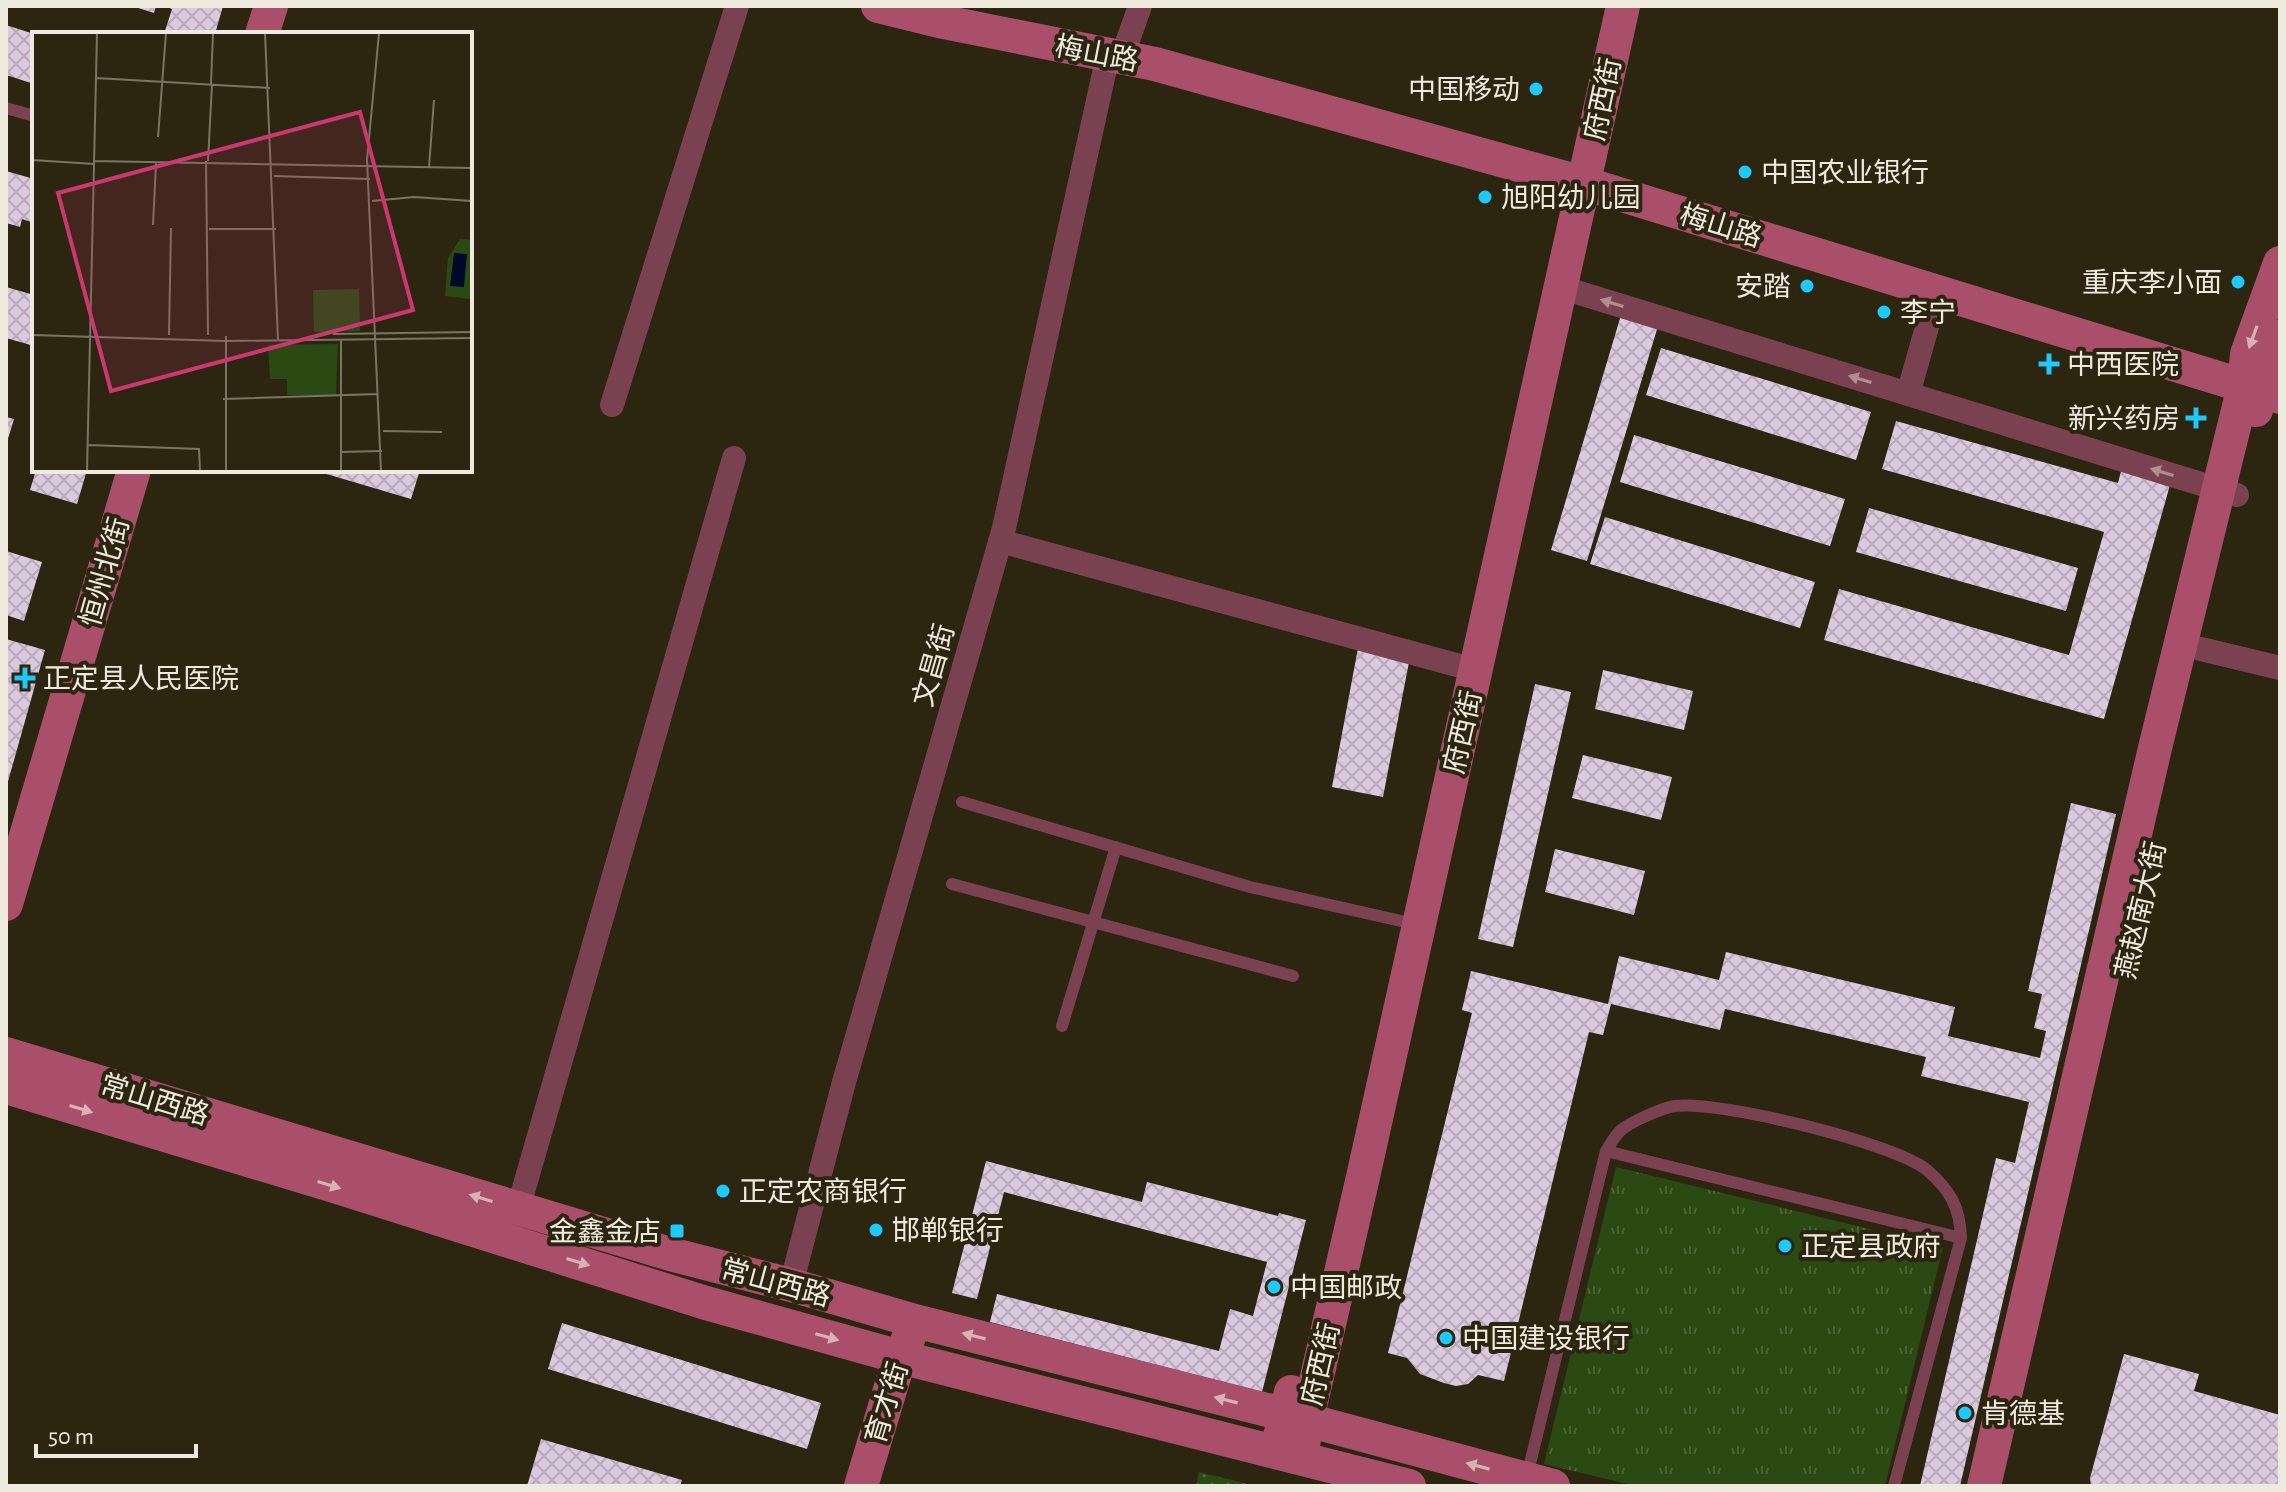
<svg xmlns="http://www.w3.org/2000/svg" width="2286" height="1492" font-family="'Alegreya Sans','Noto Sans SC',sans-serif">
<style>
.grass{fill:url(#grass-tufts)}
.park{fill:url(#park-dots)}
.building{fill:url(#building-cross-hatch)}
.lines{fill:none;stroke-linecap:round;stroke-linejoin:round}
.lane{stroke:#7a4251;stroke-width:12}
.street{stroke:#7a4251;stroke-width:24}
.secondary{stroke:#a94f6a;stroke-width:34}
.oneway{fill:#af8e90}
.oneway2{fill:#d6b4b5}
.poi-dot{fill:#1dc9fd;stroke:#2c2510;stroke-width:3}
.labels{text-anchor:middle;stroke-width:8;stroke-linejoin:round;paint-order:stroke}
.street-label{font-size:28px;fill:#efeade;stroke:#2c2510}
.poi-label{font-size:28px;fill:#efeade;stroke:#2c2510;text-anchor:start}
.inset-road{fill:none;stroke:#7a7462;stroke-width:2}
.view{fill:#c9386f;fill-opacity:0.15;stroke:#c9386f;stroke-width:4}
.inset-edge{fill:none;stroke:#efeade;stroke-width:4}
</style>
<defs>
<pattern id="grass-tufts" width="24" height="20" patternUnits="userSpaceOnUse" patternTransform="scale(2)"><rect width="24" height="20" fill="#2b4a13"/><path d="M3 7l-1-3M5 7V3M7 7l1-3M15 17l-1-3M17 17v-4M19 17l1-3" fill="none" stroke="#4a6435"/></pattern>
<pattern id="park-dots" width="8" height="8" patternUnits="userSpaceOnUse" patternTransform="scale(2)"><rect width="8" height="8" fill="#2b4a13"/><path d="M2 2h.1M6 6h.1" fill="none" stroke="#4a6435" stroke-width="1.8" stroke-linecap="round"/></pattern>
<pattern id="building-cross-hatch" width="8" height="8" patternUnits="userSpaceOnUse" patternTransform="scale(2)"><rect width="8" height="8" fill="#dbcadf"/><path d="M0 0l8 8M0 8l8-8" fill="none" stroke="#b6a9b8"/></pattern>
</defs>
<rect width="100%" height="100%" fill="#2c2510"/>
<!-- grass -->
<path class="grass" d="M1616 1167 1943 1247 1885 1486H1636L1544 1464Z"/>
<!-- park -->
<path class="park" d="M1199 1472 1256 1486H1196Z"/>
<!-- building -->
<path class="building" d="M132 6H156L154 13Z
M165 6H223L215 34H164L172 9Z
M6 25 34 34V84L6 75Z
M6 171 34 179V223L22 219 20 227 6 223Z
M6 287 34 295V346L6 338Z
M1621 315 1658 326 1587 561 1551 550Z
M1661 348 1871 412 1856 460 1646 395Z
M6 417 14 419 7 442H6Z
M1896 421 2118 483 2121 471 2170 485 2104 719 1824 640 1839 589 2069 655 2104 532 1882 469Z
M1634 435 1845 499 1830 546 1620 482Z
M36 470H87L77 504 30 490Z
M313 470H420L411 499Z
M1869 508 2078 568 2066 611 1856 552Z
M1605 517 1815 582 1800 628 1590 564Z
M6 551 42 562 24 621 6 615Z
M6 639 45 650 7 785H6Z
M1358 648 1410 657 1383 797 1332 787Z
M1603 670 1693 691 1684 730 1595 709Z
M1535 684 1571 692 1513 947 1478 939Z
M1583 755 1672 777 1661 820 1572 798Z
M2071 803 2116 814 1960 1486H1920L1996 1158 2015 1163 2029 1102 1921 1076 1926 1057 1725 1009 1720 1030 1611 1004 1603 1035 1589 1032 1504 1381 1478 1375 1468 1384 1456 1386 1444 1383 1420 1374 1407 1358 1388 1353 1472 1013 1462 1010 1471 971 1608 1004 1619 956 1719 980 1726 952 1955 1007 1948 1036 2040 1058 2046 1031 2034 1028 2042 994 2028 991Z
M1555 849 1645 871 1634 915 1545 892Z
M986 1161 1142 1202 1147 1182 1278 1216 1279 1213 1306 1220 1262 1392 990 1322 997 1294 1219 1351 1230 1309 1253 1316 1267 1262 1004 1192 977 1299 952 1293Z
M562 1323 821 1403 807 1449 548 1369Z
M2124 1354 2199 1374 2194 1391 2280 1415V1486H2091L2090 1478Z
M541 1439 682 1480 680 1486H527Z"/>
<g class="lines">
<!-- lane -->
<path class="lane" d="M6 108 34 116
M962 802 1250 887 1419 925
M952 884 1293 976
M1062 1026 1116 847
M1606 1151C1610 1145 1615 1136 1620 1131 1630 1122 1662 1108 1675 1106 1718 1100 1894 1143 1927 1170 1950 1190 1960 1207 1961 1238
M1527 1476 1606 1151 1961 1238 1894 1486"/>
<!-- street -->
<path class="street" d="M1122 57 1140 6
M1560 287 2237 495
M1908 394 1937 292
M612 405 737 6
M1000 541 1475 670
M2201 649 2280 668
M518 1209 734 458
M791 1285 844 1082 1004 528 1108 55"/>
<!-- secondary -->
<path class="secondary" d="M878 6 939 21 1155 64 1583 183 2280 397
M262 34 271 6
M2256 410 2261 391 2280 337
M6 904 134 470
M6 1054 670 1254 791 1285 915 1321 1307 1420 1553 1486
M6 1087 334 1186 706 1303 900 1357 1409 1486
M1276 1452 1291 1392
M1301 1458 1307 1420 1363 1177 1623 6
M861 1486 900 1357 909 1337
M1984 1486 2155 748 2244 386 2247 354 2280 263"/>
</g>
<!-- one-way arrows -->
<defs><path id="oneway-solid" d="M-6-.8H1V-3.2L6.5 0L1 3.2V.8H-6Z" transform="scale(2)"/></defs>
<g class="oneway">
<use href="#oneway-solid" transform="translate(1612 303) rotate(-163)"/>
<use href="#oneway-solid" transform="translate(1860 379) rotate(-163)"/>
<use href="#oneway-solid" transform="translate(2162 472) rotate(-163)"/>
</g>
<g class="oneway2">
<use href="#oneway-solid" transform="translate(2253 337) rotate(110)"/>
<use href="#oneway-solid" transform="translate(81 1109) rotate(17)"/>
<use href="#oneway-solid" transform="translate(329 1185) rotate(17)"/>
<use href="#oneway-solid" transform="translate(481 1198) rotate(-163)"/>
<use href="#oneway-solid" transform="translate(578 1262) rotate(17)"/>
<use href="#oneway-solid" transform="translate(974 1336) rotate(-166)"/>
<use href="#oneway-solid" transform="translate(827 1337) rotate(16)"/>
<use href="#oneway-solid" transform="translate(1226 1400) rotate(-166)"/>
<use href="#oneway-solid" transform="translate(1478 1466) rotate(-165)"/>
</g>
<!-- markers -->
<g class="poi-dot">
<circle cx="1536" cy="89" r="8"/>
<circle cx="1745" cy="172" r="8"/>
<circle cx="1485" cy="197" r="8"/>
<circle cx="2238" cy="282" r="8"/>
<circle cx="1807" cy="286" r="8"/>
<circle cx="1884" cy="312" r="8"/>
<path d="M2045 352h8v8h8v8h-8v8h-8v-8h-8v-8h8z"/>
<path d="M2192 406h8v8h8v8h-8v8h-8v-8h-8v-8h8z"/>
<path d="M21 666h8v8h8v8h-8v8h-8v-8h-8v-8h8z"/>
<circle cx="723" cy="1191" r="8"/>
<circle cx="876" cy="1230" r="8"/>
<rect x="669" y="1223" width="16" height="16" rx="4"/>
<circle cx="1785" cy="1246" r="8"/>
<circle cx="1274" cy="1287" r="8"/>
<circle cx="1446" cy="1338" r="8"/>
<circle cx="1965" cy="1413" r="8"/>
</g>
<g class="labels">
<!-- street labels -->
<g class="street-label">
<text transform="translate(1097 53) rotate(11)" y="10">梅山路</text>
<text transform="translate(1602 99) rotate(-78)" y="10">府西街</text>
<text transform="translate(1721 225) rotate(17)" y="10">梅山路</text>
<text transform="translate(104 572) rotate(-74)" y="10">恒州北街</text>
<text transform="translate(933 665) rotate(-74)" y="10">文昌街</text>
<text transform="translate(1462 732) rotate(-77)" y="10">府西街</text>
<text transform="translate(2140 910) rotate(-77)" y="10">燕赵南大街</text>
<text transform="translate(155 1099) rotate(17)" y="10">常山西路</text>
<text transform="translate(776 1282) rotate(15)" y="10">常山西路</text>
<text transform="translate(1320 1364) rotate(-77)" y="10">府西街</text>
<text transform="translate(886 1403) rotate(-73)" y="10">育才街</text>
</g>
<!-- poi labels -->
<g class="poi-label">
<text x="1520" y="99" text-anchor="end">中国移动</text>
<text x="1761" y="182">中国农业银行</text>
<text x="1501" y="207">旭阳幼儿园</text>
<text x="2222" y="292" text-anchor="end">重庆李小面</text>
<text x="1791" y="296" text-anchor="end">安踏</text>
<text x="1900" y="322">李宁</text>
<text x="2067" y="374">中西医院</text>
<text x="2180" y="428" text-anchor="end">新兴药房</text>
<text x="43" y="688">正定县人民医院</text>
<text x="739" y="1201">正定农商银行</text>
<text x="892" y="1240">邯郸银行</text>
<text x="661" y="1241" text-anchor="end">金鑫金店</text>
<text x="1801" y="1256">正定县政府</text>
<text x="1290" y="1297">中国邮政</text>
<text x="1462" y="1348">中国建设银行</text>
<text x="1981" y="1423">肯德基</text>
</g>
</g>
<!-- overview -->
<g transform="translate(32 32)">
<rect width="440" height="440" fill="#2c2510"/>
<path d="M327 257 328 299 282 300 281 258Z" fill="#2b4a13"/>
<path d="M428 207 440 208V298L438 267 413 264 416 226ZM306 312 304 363H255V347H238L236 313Z" fill="#2b4a13"/>
<path d="M422 221 435 222 432 255 418 254Z" fill="#000928"/>
<path class="inset-road" d="M233 1 246 308M347 1 335 128 349 439M64 46 238 56M179 52 181 1M126 105 134 1M0 128 62 132M62 129 440 136M174 129 176 303M176 129 180 52M397 135 402 68M242 144 338 147M340 169 382 165 440 169M121 193 124 131M177 197H244M301 302 440 300M0 303 193 309 440 306M137 303 139 196M309 308V439M191 367 346 362M351 399 410 400M56 413 167 417 168 439M308 420 350 419M55 439 65 1M194 439V304"/>
<path class="view" d="M328 80 381 278 79 359 26 161Z"/>
<rect width="440" height="440" class="inset-edge"/>
</g>
<!-- border -->
<rect width="2286" height="1492" fill="none" stroke="#efeade" stroke-width="16"/>
<!-- scale -->
<path d="M36 1444v12h160v-12" fill="none" stroke="#efeade" stroke-width="4"/>
<text x="48" y="1444" font-size="24" fill="#efeade" stroke="#2c2510" stroke-width="6" paint-order="stroke">50 m</text>
</svg>
